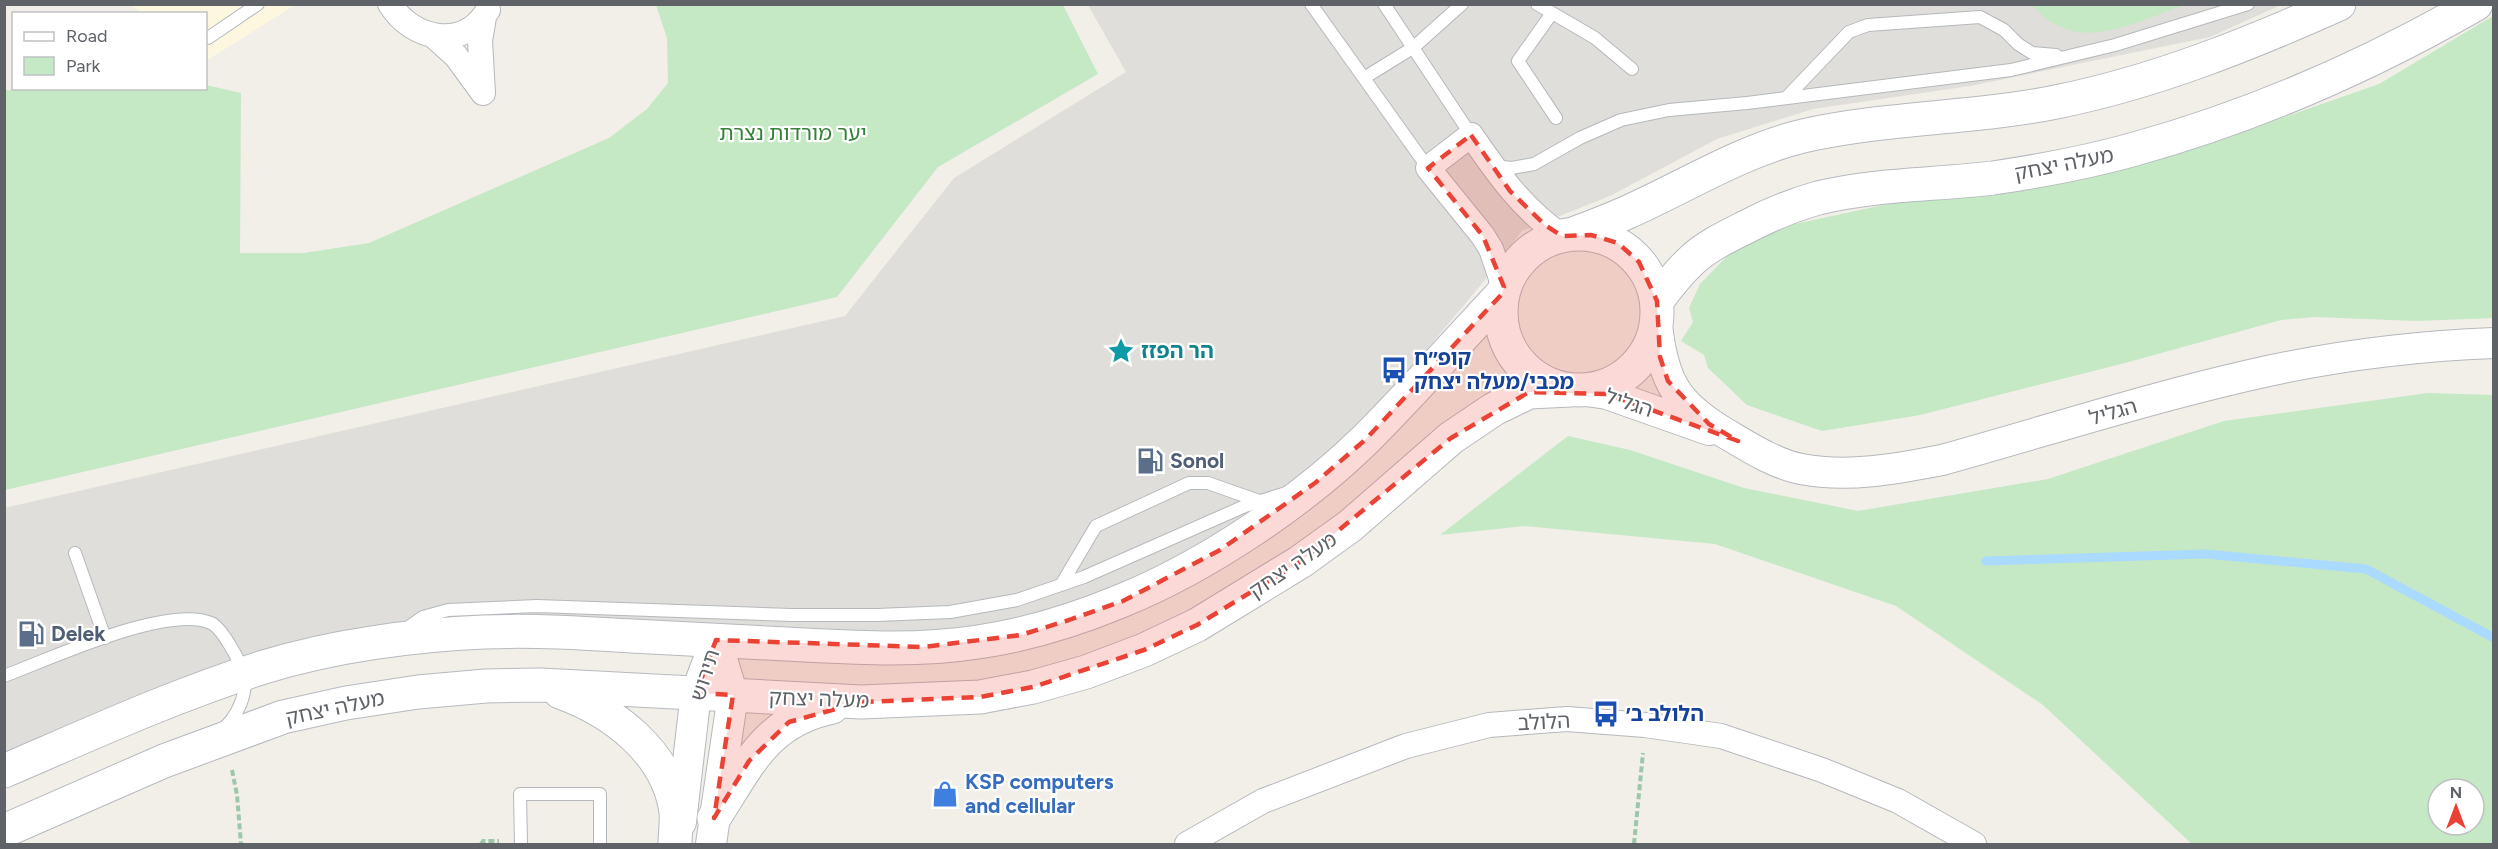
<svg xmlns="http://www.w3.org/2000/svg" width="2498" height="849" font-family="Figtree,'Noto Sans Hebrew',sans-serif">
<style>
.commercial{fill:#fef7e0}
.industrial{fill:#e0deda}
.green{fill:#c5e8c5;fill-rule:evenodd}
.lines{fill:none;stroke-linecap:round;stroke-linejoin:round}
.stream{stroke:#aadaff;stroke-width:9}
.service-casing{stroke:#b5b8bc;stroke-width:14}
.minor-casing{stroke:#b5b8bc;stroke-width:26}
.tertiary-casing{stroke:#b5b8bc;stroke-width:32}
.secondary-casing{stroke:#b6babf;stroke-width:35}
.path{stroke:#9cc7a9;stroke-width:4;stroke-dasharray:6 3;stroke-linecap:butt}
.service{stroke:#fff;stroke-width:12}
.minor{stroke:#fff;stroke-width:24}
.tertiary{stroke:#fff;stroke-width:30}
.secondary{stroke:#fff;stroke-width:33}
.marked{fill:#ea4335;fill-opacity:0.2;stroke:#ea4335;stroke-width:4.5;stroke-dasharray:12 8;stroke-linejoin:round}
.labels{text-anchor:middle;stroke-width:4.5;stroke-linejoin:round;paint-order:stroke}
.park-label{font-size:21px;fill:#348238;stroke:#fff}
.street-label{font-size:21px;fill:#5f6368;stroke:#fff}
.culture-label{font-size:21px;font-weight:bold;fill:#0d838f;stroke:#fff;text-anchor:start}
.transit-label{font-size:21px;font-weight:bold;fill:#164399;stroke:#fff;text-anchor:start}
.service-label{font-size:21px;font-weight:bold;fill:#4e5e75;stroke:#fff;text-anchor:start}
.shop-label{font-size:21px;font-weight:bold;fill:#366cbe;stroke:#fff;text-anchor:start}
</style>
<rect width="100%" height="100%" fill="#f1efe8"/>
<!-- commercial -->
<path class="commercial" d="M131 5H295L206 61V14L142 13Z"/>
<!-- industrial -->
<path class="industrial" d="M1088 5H2281L2210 37 1970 86 1813 109 1717 139 1610 196 1522 231 1484 281 1372 415 1236 527 1084 603 958 638 643 630 471 611 282 649 5 754 4 508 845 316 954 178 1126 72Z"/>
<!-- green -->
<path class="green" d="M656 5H1063L1098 74 938 167 837 297 5 490V90L206 88V85L241 93 240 253H304L369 243 609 138 647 109 668 83 667 38Z
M2032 5H2185C2131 23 2077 57 2032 5Z
M2493 16V318L2416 321 2315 317 2281 320 2125 363 1920 415 1822 431 1747 405 1708 368 1704 355 1681 341 1693 322 1689 308 1700 284 1736 247 1795 224 2273 121 2379 84Z
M2428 393 2493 395V844H2192L2043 705 1896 606 1715 544 1525 526 1440 535 1568 436 1630 450 1744 488 1858 511 2048 479 2224 421ZM2438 789H2474V825H2438Z"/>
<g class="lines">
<!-- stream -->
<path class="stream" d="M1986 561 2206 554 2366 569 2494 638"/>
<!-- service casing -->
<g class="service-casing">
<path id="service" d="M1311 4 1428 168
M1384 4 1471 135
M1537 4 1595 38 1632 69
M1552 13 1518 61 1556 118
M208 38 258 4
M1364 78 1414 47 1462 4
M1786 98 1849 32 1868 25 1980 17 2004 30 2018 44 2032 53 2056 55
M1493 166 1512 168 1534 164 1580 138 1621 120 1669 110 1747 103 2011 70 2115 45 2248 4
M75 553 105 638
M1061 585 1096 526 1189 483H1208L1259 501
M406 629 423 617 448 610 537 606 791 615H877L950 612 1017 600 1084 577 1245 506 1286 493
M4 676C50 659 167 604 211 623 222 628 240 661 243 673 249 692 237 719 221 730
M521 844 520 794H600V844"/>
</g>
<!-- minor casing -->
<g class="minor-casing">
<path id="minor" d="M390 4C412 40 464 51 488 10
M435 37 456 56 483 93 480 41 484 17
M1504 287 1491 249 1483 236 1428 168 1471 135C1498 174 1522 209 1562 236
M1187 844 1263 801 1406 746 1489 725 1567 719 1645 725 1721 736 1822 770 1898 801 1974 844"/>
</g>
<!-- tertiary casing -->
<g class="tertiary-casing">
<path id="tertiary" d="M1657 324C1663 384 1678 406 1730 436 1752 449 1776 464 1801 469 1848 478 1896 469 1942 460 2050 430 2158 395 2268 371 2342 355 2417 346 2494 343
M1586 391 1607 394 1709 430
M681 822 696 693 716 640
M711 844 733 695 716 640"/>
</g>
<!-- secondary casing -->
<g class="secondary-casing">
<path id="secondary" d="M1501 312a78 78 0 1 1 156 0a78 78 0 1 1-156 0Z
M1573 234C1592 227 1610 220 1628 212 1686 186 1741 151 1803 136 1886 117 1972 119 2056 102 2155 82 2247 45 2339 4
M1657 301C1668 286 1679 272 1692 260 1707 246 1728 236 1746 227 1769 215 1793 205 1818 198 1874 184 1935 185 1993 178 2040 171 2089 162 2135 149 2254 116 2368 66 2476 4
M560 692C613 711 668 752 676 812 677 823 675 834 675 844
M4 771C90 734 175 695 264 667 332 646 413 635 484 632 534 630 583 633 632 636 690 639 748 642 805 645 862 648 921 651 978 642 1027 635 1075 620 1121 601 1205 567 1302 502 1367 438 1413 392 1457 342 1502 294
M714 818C748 766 765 721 832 707
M4 831 164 761 283 717 346 703 418 692 486 686 541 685 861 702 980 697 1033 687 1086 672 1144 650 1197 625 1300 562 1350 526 1451 438 1494 409 1529 392 1571 390"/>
</g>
<!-- path -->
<path class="path" d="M232 770 237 795 241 844
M481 844 483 841H499
M1634 844 1643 753"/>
<!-- service -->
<use href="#service" class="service"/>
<!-- minor -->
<use href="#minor" class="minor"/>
<!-- tertiary -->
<use href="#tertiary" class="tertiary"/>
<!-- secondary -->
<use href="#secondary" class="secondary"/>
</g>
<!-- marked area -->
<path class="marked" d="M1471 135 1510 191 1545 225 1562 236 1591 235 1618 243 1639 262 1657 301 1660 357 1668 381 1709 424 1738 441 1607 394 1529 392 1451 438 1300 562 1197 625 1144 650 1033 687 980 697 861 702 789 722 749 761 714 818 733 695 696 693 716 640 923 647 1021 635 1069 620 1123 601 1220 550 1315 483 1365 440 1502 294 1504 287 1483 236 1428 168Z"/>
<!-- icons -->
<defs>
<g id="sight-bare" transform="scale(2.07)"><path d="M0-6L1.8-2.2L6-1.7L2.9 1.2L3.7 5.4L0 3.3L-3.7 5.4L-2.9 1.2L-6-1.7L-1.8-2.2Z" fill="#0f9aa8" stroke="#fff" stroke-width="2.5" paint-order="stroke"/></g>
<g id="bus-bare" transform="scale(2.07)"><path d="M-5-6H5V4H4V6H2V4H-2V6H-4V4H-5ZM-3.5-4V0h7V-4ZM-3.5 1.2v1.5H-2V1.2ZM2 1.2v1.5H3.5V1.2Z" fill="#1a4fb4" stroke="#fff" stroke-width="2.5" paint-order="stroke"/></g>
<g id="fuel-bare" transform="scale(2.07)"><path d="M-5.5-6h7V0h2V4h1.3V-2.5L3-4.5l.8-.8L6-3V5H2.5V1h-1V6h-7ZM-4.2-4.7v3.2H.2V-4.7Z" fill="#5c6f8a" stroke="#fff" stroke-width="2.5" paint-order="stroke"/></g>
<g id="shop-bare" transform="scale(2.07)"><path d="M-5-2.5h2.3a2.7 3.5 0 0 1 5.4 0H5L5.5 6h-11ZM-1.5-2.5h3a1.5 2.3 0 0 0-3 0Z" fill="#3f7fe0" stroke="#fff" stroke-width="2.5" paint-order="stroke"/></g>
</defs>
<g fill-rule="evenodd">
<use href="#sight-bare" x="1121" y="351"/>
<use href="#bus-bare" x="1394" y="370"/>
<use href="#fuel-bare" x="1150" y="461"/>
<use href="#fuel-bare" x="31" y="634"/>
<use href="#bus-bare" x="1606" y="714"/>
<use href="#shop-bare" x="945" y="794"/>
</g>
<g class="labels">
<!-- park labels -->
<g class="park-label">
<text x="793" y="140">יער מורדות נצרת</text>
</g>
<!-- street labels -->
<g class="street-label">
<text transform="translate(2064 164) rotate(-11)" y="7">מעלה יצחק</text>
<text transform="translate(1629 403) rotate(18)" y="7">הגליל</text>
<text transform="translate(2113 412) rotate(-16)" y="7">הגליל</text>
<text transform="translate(1293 565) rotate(-34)" y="7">מעלה יצחק</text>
<text transform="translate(705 675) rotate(-72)" y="7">תירוש</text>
<text transform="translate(819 699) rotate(2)" y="7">מעלה יצחק</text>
<text transform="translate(335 708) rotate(-12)" y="7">מעלה יצחק</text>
<text transform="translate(1544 722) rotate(-3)" y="7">הלולב</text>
</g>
<!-- culture labels -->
<g class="culture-label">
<text x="1141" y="358">הר הפזז</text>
</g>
<!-- transit labels -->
<g class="transit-label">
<text x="1414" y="365">קופ״ח<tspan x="1414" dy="24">מכבי/מעלה יצחק</tspan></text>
<text x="1626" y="721">הלולב ב׳</text>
</g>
<!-- service labels -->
<g class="service-label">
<text x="1170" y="468">Sonol</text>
<text x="51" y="641">Delek</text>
</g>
<!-- shop labels -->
<g class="shop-label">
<text x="965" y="789">KSP computers<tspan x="965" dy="24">and cellular</tspan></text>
</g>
</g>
<!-- border -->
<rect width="2498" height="849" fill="none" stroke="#5f6368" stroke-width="12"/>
<!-- legend -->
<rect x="12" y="12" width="195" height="78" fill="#ffffff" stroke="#bfc1c3" stroke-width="1.5"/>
<rect x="24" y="32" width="30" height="9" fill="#ffffff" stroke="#bfc1c3" stroke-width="1.5"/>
<text x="66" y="42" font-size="18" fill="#5f6368">Road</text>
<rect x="24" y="57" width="30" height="18" fill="#c5e8c5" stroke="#bfc1c3" stroke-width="1.5"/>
<text x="66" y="72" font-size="18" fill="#5f6368">Park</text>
<!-- north arrow -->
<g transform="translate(2456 807)"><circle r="28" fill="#ffffff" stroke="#bfc1c3" stroke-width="1.5"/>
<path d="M0-4.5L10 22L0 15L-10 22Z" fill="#ea4335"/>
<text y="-9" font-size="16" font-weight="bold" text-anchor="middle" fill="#5f6368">N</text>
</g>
</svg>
